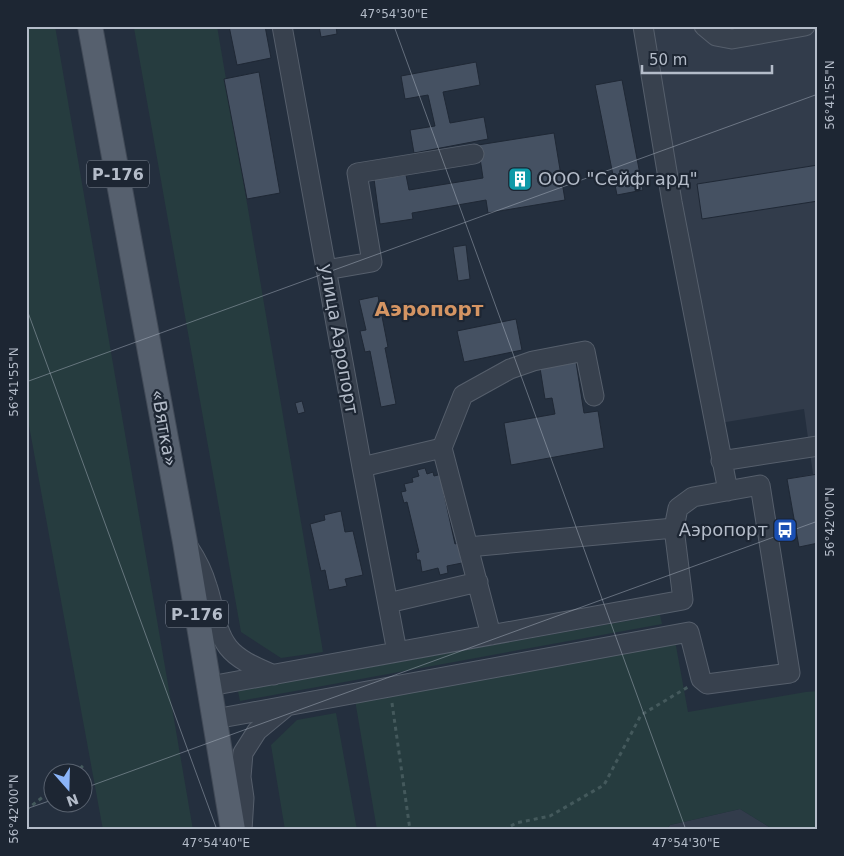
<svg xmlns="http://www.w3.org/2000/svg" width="844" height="856" font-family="'DejaVu Sans',sans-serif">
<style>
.airport{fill:#323c4b}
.green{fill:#263c3f}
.building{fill:#455162;stroke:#1f2835}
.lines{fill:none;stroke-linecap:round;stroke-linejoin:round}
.minor-casing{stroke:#565f6c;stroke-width:21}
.major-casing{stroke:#414a57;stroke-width:26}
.path{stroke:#44595c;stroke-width:3;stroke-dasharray:4 4;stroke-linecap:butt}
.minor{stroke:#38414e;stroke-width:19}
.major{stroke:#56606e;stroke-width:24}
.ticks{fill:none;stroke:#b4bcc9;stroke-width:1;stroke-opacity:0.45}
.labels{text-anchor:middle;stroke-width:4.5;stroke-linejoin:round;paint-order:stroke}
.shield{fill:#1d2633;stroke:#878f9c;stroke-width:1}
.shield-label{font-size:16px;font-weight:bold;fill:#b4bcc9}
.poi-label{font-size:18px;fill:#b4bcc9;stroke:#1d2633;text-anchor:start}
.street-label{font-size:18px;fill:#b4bcc9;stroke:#1d2633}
.quarter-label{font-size:20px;font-weight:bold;fill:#d59563;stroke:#1d2633}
.neatline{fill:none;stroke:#b4bcc9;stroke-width:2}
.ticks-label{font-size:12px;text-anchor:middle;fill:#b4bcc9}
</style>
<rect width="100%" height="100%" fill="#242f3e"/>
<!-- airport -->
<path class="airport" d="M651 26H818V543L799 547 787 479 813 474 804 409 720 423Z
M740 809 774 830H666L670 825Z"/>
<!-- green -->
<path class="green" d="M26 26H55L193 830H103L26 409Z
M138 26H217L323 652 281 658 241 632 134 28Z
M660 615 662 624 240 701 238 691Z
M674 635 688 712 806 692 818 691V830H774L740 809 670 825 666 830H377L354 694Z
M336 713 357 830H285L271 745 297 720Z"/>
<!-- building -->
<path class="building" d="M229 26H265L271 58 237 65Z
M319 26H336L337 34 321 37Z
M476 62 480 85 443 92 450 123 484 117 488 139 414 153 410 130 435 126 428 95 405 99 401 76Z
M259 72 280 193 247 199 224 79Z
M622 80 643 190 617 195 595 85Z
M554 133 565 200 488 213 486 200 412 213 413 219 380 224 374 179 406 175 409 190 483 178 478 145Z
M818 165V201L702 219 697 184Z
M466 245 470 279 458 281 453 247Z
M378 296 388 347 385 348 396 404 381 407 370 351 365 352 360 331 366 330 359 300Z
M516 319 522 350 464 362 457 331Z
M576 362 584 413 598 411 604 448 511 465 504 423 555 414 552 398 545 399 540 368Z
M302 401 305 412 298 414 295 403Z
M425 468 427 474 433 472 434 476 442 474 451 492 444 494 455 544 458 543 462 563 447 566 448 573 440 575 438 568 422 572 420 560H417L416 553 419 552 407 502 404 503 401 492 406 491 404 484 413 482 412 478 419 476 417 470Z
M818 474V543L799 547 787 479Z
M341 511 345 532 353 531 363 575 345 579 347 586 329 590 325 570 321 571 310 524 325 520 324 515Z"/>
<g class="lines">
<!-- minor casing -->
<g class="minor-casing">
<path id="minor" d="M282 26 362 467 397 652
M643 26 672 202 728 491
M704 26 716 36 732 39 805 26
M326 270 372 262 357 173 474 154
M442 448 463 395 510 369 533 361 585 351 594 396
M721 461 818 446
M362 467 442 448 468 547
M189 548C197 560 203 572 207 586 214 606 215 630 228 647 239 661 258 668 274 675
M388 603 478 582
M491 635 468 547 674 528
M210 686 683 600 674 528 678 508 693 497 760 485 790 673 707 684 701 679 689 632 215 719
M242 830 244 798 241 777 243 753 257 731 286 707"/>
</g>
<!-- major casing -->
<g class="major-casing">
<path id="major" d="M90 26 185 542 233 830"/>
</g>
<!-- path -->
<path class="path" d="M392 703 410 830
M74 774 85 764
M26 810 52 790
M504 830 516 823 550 816 604 785 641 715 688 687"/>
<!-- minor -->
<use href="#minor" class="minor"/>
<!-- major -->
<use href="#major" class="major"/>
</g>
<!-- ticks -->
<path class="ticks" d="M394 26 686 830M26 307 217 830M26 382 818 94M82 789 818 521M26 809 52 800"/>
<!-- icons -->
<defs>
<g id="building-square" transform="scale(1.25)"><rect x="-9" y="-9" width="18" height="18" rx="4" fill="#0f9aa8" stroke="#1d2633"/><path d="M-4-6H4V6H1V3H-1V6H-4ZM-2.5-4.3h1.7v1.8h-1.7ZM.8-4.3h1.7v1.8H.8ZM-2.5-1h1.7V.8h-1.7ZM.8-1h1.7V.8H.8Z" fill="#fff"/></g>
<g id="bus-square" transform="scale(1.25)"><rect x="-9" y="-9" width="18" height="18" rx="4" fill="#1a4fb4" stroke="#1d2633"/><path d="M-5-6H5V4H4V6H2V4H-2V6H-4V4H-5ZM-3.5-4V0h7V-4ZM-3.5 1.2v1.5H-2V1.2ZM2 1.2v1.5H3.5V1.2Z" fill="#fff"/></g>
</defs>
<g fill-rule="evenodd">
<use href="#building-square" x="520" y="179"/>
<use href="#bus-square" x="785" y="530"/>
</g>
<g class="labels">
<!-- shield labels -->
<g class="shield">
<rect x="87" y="160.5" width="62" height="27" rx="4"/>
<rect x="166" y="600.5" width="62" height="27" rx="4"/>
</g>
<g class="shield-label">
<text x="118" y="180">Р-176</text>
<text x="197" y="620">Р-176</text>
</g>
<!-- poi labels -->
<g class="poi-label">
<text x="538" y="185">ООО "Сейфгард"</text>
<text x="768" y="536" text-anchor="end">Аэропорт</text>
</g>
<!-- street labels -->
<g class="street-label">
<text transform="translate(339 339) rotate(80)" y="6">улица Аэропорт</text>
<text transform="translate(164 428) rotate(80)" y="6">«Вятка»</text>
</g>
<!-- quarter labels -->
<g class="quarter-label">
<text x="429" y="316">Аэропорт</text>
</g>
</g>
<!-- border -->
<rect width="844" height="856" fill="none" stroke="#1d2633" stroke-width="55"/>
<!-- north arrow -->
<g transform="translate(68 788) rotate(160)"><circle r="24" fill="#1d2633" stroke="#59626f"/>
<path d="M0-4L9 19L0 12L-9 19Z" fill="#8ab4f8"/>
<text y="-8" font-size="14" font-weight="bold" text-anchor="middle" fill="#b4bcc9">N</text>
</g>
<!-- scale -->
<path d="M642 65v8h130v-8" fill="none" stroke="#b4bcc9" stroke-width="2.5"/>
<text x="649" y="65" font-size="15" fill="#b4bcc9" stroke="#1d2633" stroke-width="4" paint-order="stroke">50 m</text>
<rect x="28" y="28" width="788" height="800" class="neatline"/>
<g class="ticks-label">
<text x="394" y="18">47°54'30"E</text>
<text transform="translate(830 95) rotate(-90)" y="4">56°41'55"N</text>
<text transform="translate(14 382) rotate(-90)" y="4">56°41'55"N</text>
<text transform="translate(830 522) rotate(-90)" y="4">56°42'00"N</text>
<text transform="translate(14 809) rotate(-90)" y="4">56°42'00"N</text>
<text x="216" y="847">47°54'40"E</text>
<text x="686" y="847">47°54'30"E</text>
</g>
</svg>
